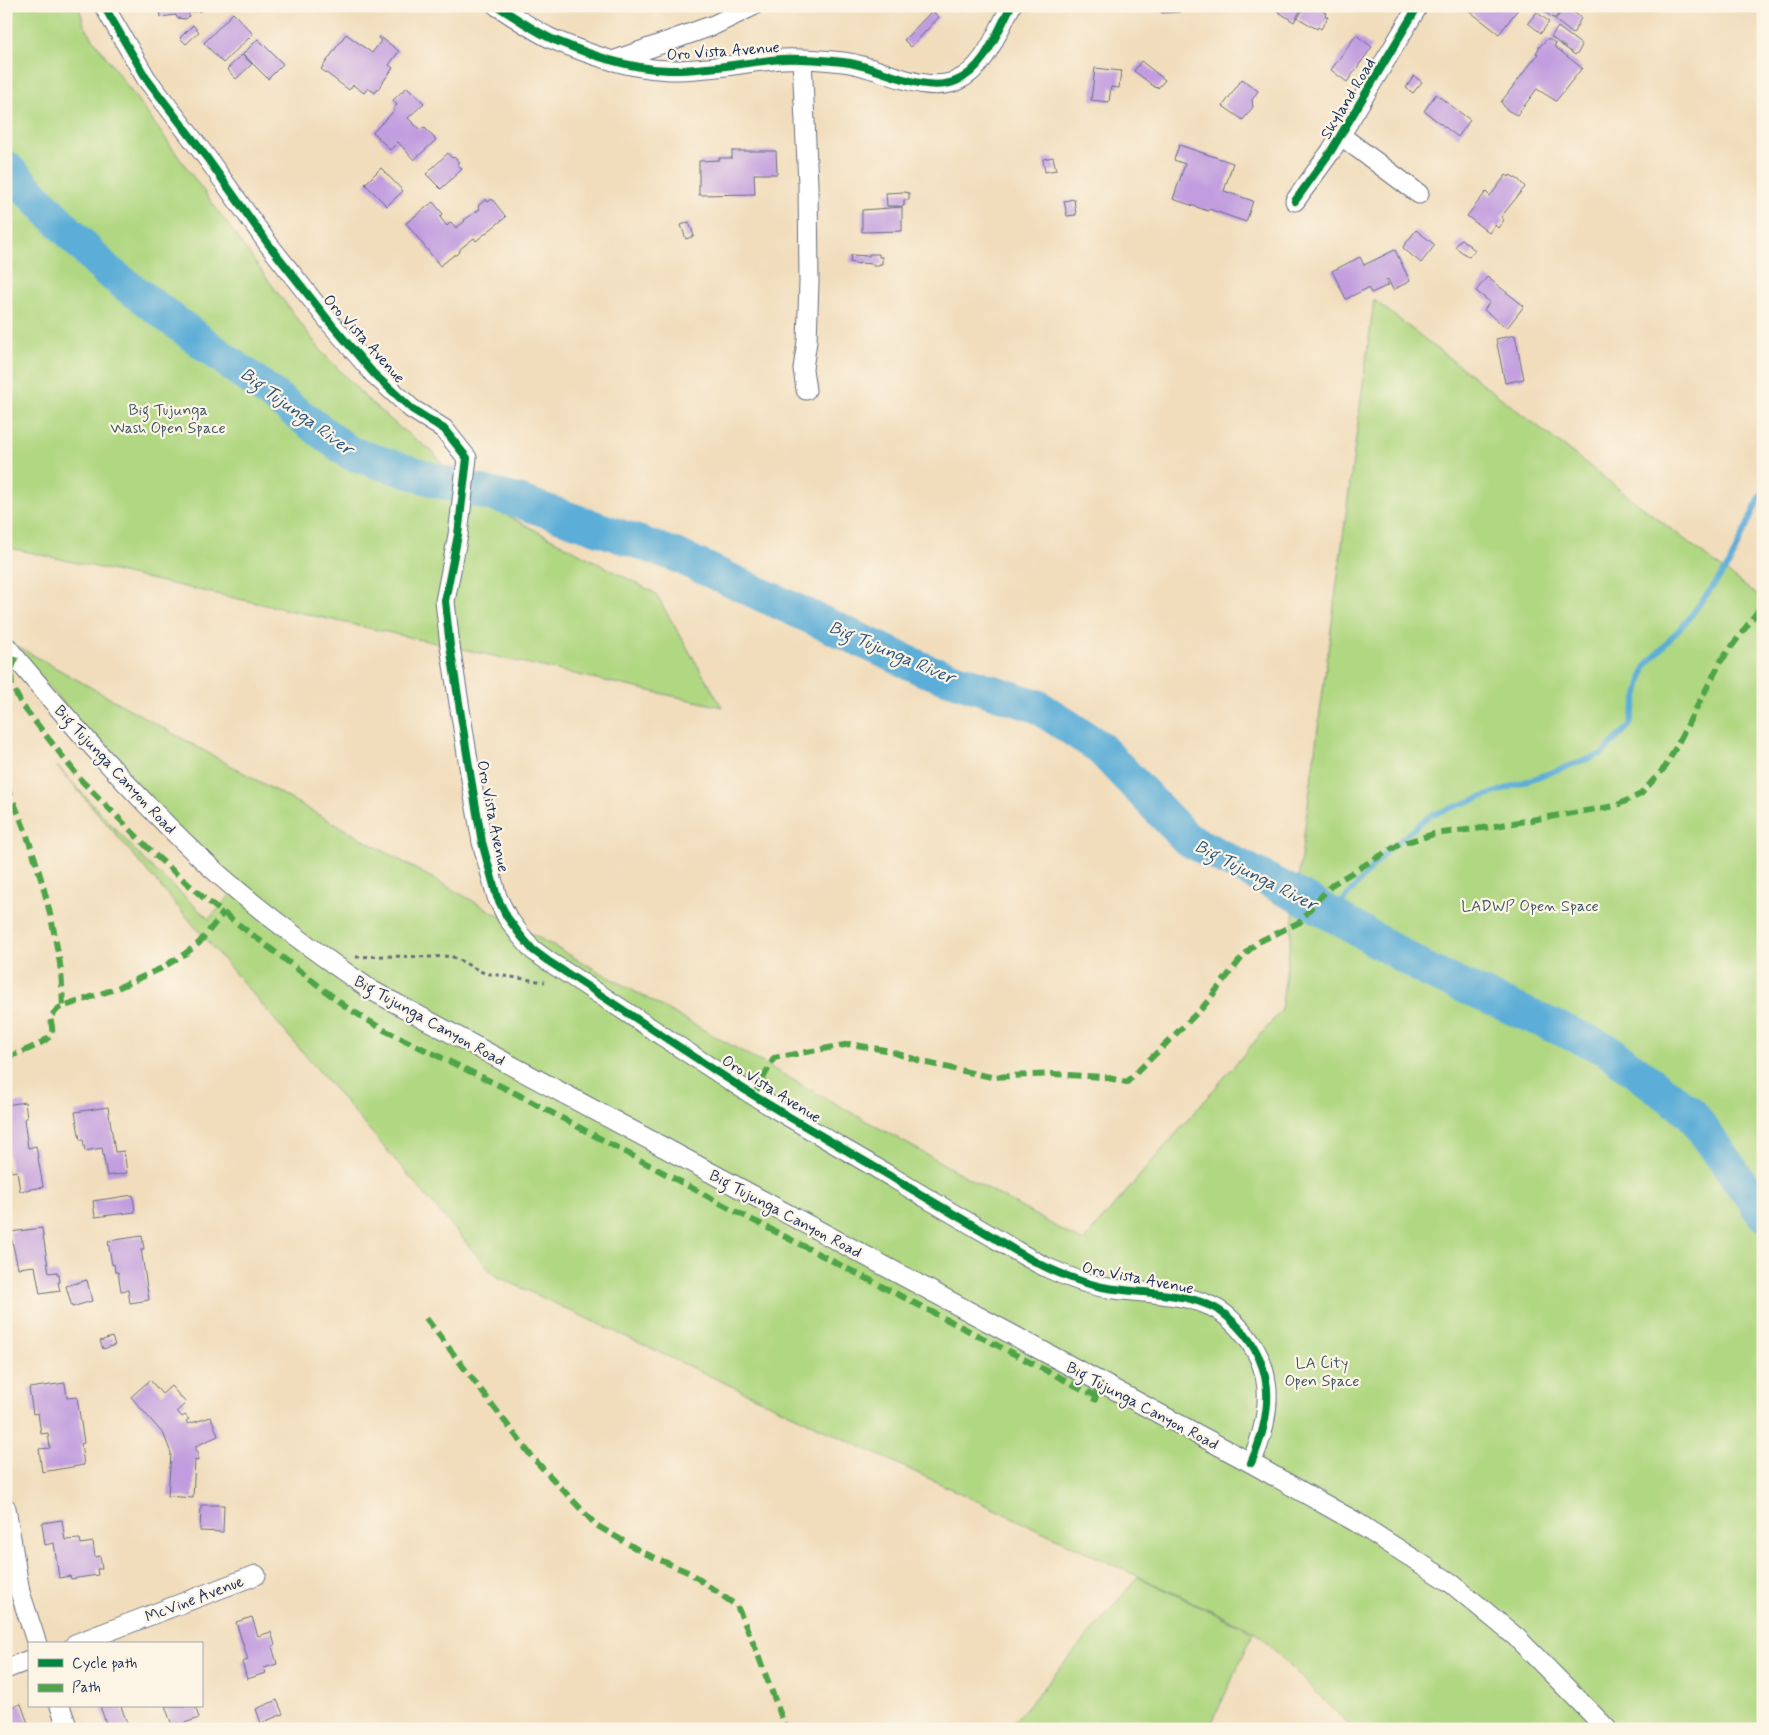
<svg xmlns="http://www.w3.org/2000/svg" width="1769" height="1735" font-family="Mynerve,sans-serif">
<style>
.green{fill:#b0d781;stroke:#668370}
.lines{fill:none;stroke-linecap:round;stroke-linejoin:round}
.stream{stroke:#5cadd7;stroke-width:5.5}
.river{stroke:#5cadd7;stroke-width:34}
.building{fill:#c19cdf}
.minor-casing{stroke:#666c7f;stroke-width:21}
.path{stroke:#666c7f;stroke-width:3;stroke-dasharray:4 4;stroke-linecap:butt}
.minor{stroke:#fff;stroke-width:19}
.quiet{stroke:#4fa44a;stroke-width:6;stroke-dasharray:12 6;stroke-linecap:butt}
.cycleway-casing{stroke:#fcf5e5;stroke-width:11}
.cycleway{stroke:#00873e;stroke-width:8}
.labels{text-anchor:middle;stroke-width:4.5;stroke-linejoin:round;paint-order:stroke}
.street-label{font-size:16px;fill:#1b2f5e;stroke:#fcf5e5}
.park-label{font-size:16px;fill:#405967;stroke:#fcf5e5}
.water-label{font-size:18px;font-style:italic;fill:#2e5582;stroke:#fcf5e5}
</style>
<rect width="100%" height="100%" fill="#fcf5e5"/>
<filter id="ink" filterUnits="userSpaceOnUse"><feTurbulence type="fractalNoise" baseFrequency=".02" numOctaves="2"/><feDisplacementMap in="SourceGraphic" scale="10" xChannelSelector="R" yChannelSelector="G"/><feConvolveMatrix kernelMatrix="1 2 1 2 8 2 1 2 1" color-interpolation-filters="sRGB"/></filter>
<filter id="wash" filterUnits="userSpaceOnUse"><feTurbulence type="fractalNoise" baseFrequency=".0096" numOctaves="4" result="noise"/><feDisplacementMap in="SourceGraphic" scale="20" xChannelSelector="R" yChannelSelector="G"/><feGaussianBlur stdDeviation="1.12" result="paint"/><feColorMatrix in="noise" values="0 0 0 0 0 0 0 0 0 0 0 0 0 0 0 0 0 1.4 0 .05"/><feComposite in="paint" operator="in"/></filter>
<g filter="url(#wash)">
<rect width="100%" height="100%" fill="#f1ddbc"/>
<!-- green -->
<path class="green" d="M6 6H79L84 25 96 43 271 284 322 352 366 398 400 428 433 452 443 466 449 481 450 498H474L655 593 722 707 6 547Z
M1374 300 1763 600V1729H1353L1255 1631 494 1275 57 766 146 862 209 919 234 891 6 640 1083 1242 1281 1011Z
M1138 1577 1254 1632 1209 1729H1008Z"/>
<g class="lines">
<!-- stream -->
<path class="stream" d="M1331 914 1386 852 1429 816 1602 754 1630 725 1645 667 1689 618 1729 565 1763 490"/>
<!-- river -->
<path class="river" d="M6 167 106 270 350 453 441 482 518 501 678 556 925 670 1037 706 1099 747 1187 839 1314 904 1430 972 1606 1049 1691 1113 1763 1214"/>
</g>
<g id="blocks">
<!-- building -->
<path class="building" d="M159 6H201L202 11 189 12V16L186 19 177 18 176 15 161 17Z
M1162 6H1180V12L1162 13Z
M1280 6H1303L1294 22 1277 11Z
M1305 6H1314L1326 13 1325 16 1328 17 1321 29 1318 27 1317 29 1298 18Z
M1463 6H1516L1519 8 1499 34Z
M1539 6H1564L1554 19 1553 17 1552 18Z
M1566 6 1581 18 1573 34 1555 20Z
M932 11 939 17 911 47 904 40Z
M1537 12 1549 22 1541 33 1528 23Z
M233 13 253 34 223 63 204 43Z
M193 25 199 32 186 44 180 38Z
M1558 27 1582 45 1578 53H1577L1575 55 1551 37Z
M346 34 372 53 381 41 378 38 379 36 399 51 389 65 393 68 375 93 368 88 364 93 353 85 349 90 321 69Z
M1356 35 1372 47 1347 82 1331 70Z
M1548 38 1556 44 1554 46 1582 68 1556 101 1537 89 1517 115 1507 110 1501 102 1538 54 1536 53 1540 46Z
M258 39 283 64 268 79 243 54Z
M242 55 252 64 236 79 227 69Z
M1141 61 1165 80 1158 88 1157 87 1156 88 1134 71Z
M1095 68 1121 71 1119 88 1111 87 1109 102 1091 100Z
M1414 76 1422 82 1413 93 1406 88Z
M1242 79 1258 91 1252 100 1253 107 1243 120 1223 106Z
M407 87 424 103 408 118 420 130 424 127 436 140 414 160 398 142 390 150 373 132 395 110 393 108 397 105 393 100Z
M1436 94 1470 120 1458 137 1424 111Z
M1179 145 1233 163 1224 191 1253 201 1246 222 1209 209 1208 211 1173 199 1185 164 1174 160Z
M732 151H776L777 174H754L755 194 699 195V161L719 160V158H732Z
M448 153 452 158 454 157 459 162 457 163 462 169 441 189 426 174Z
M1053 157 1056 170 1045 172 1043 159Z
M381 168 403 191 387 206 365 184Z
M1506 175 1509 177 1510 175 1519 180 1525 187 1501 217 1504 220 1498 228 1495 225 1489 233 1467 216 1486 192 1490 196Z
M904 192 909 193V200H904V206H887L886 193Z
M486 199 488 202 492 199 506 217 476 241 474 238 460 249V251L456 255H454L440 266 406 223 433 202 443 214 440 217 447 226 451 222 456 228 465 221 464 220 480 209 478 206Z
M1074 199 1076 215 1067 216 1064 201Z
M902 207V231L862 232V210Z
M689 222 694 236 686 239 681 225Z
M1416 230 1435 245 1421 263 1404 249 1403 247Z
M1461 239 1475 250 1469 257 1455 247Z
M1395 250 1410 281 1393 290 1388 279 1386 280 1389 285 1371 293 1368 288 1346 299 1332 271 1360 257 1364 265Z
M869 254H879V257H882V264H879V266H873V264L859 263V264L850 262 851 255 869 256Z
M1487 277 1524 306 1507 328 1484 310 1490 302 1476 291Z
M1515 335 1524 379 1505 383 1496 339Z
M25 1102 27 1118 24 1119 28 1148 36 1146 43 1187 20 1191 17 1171 11 1172 6 1140V1105Z
M108 1107 115 1152 124 1151 127 1173 107 1176 102 1148 85 1151 83 1140H80L75 1112Z
M133 1195 135 1212 95 1217 93 1201Z
M42 1228 49 1273 57 1272V1274H59L60 1282H58L60 1291 40 1294 35 1266 18 1268 10 1232Z
M142 1236 144 1249H141L149 1300 130 1303 128 1290 121 1291 118 1272H115L114 1264 112 1265 108 1241Z
M87 1280 92 1301 72 1307 66 1286Z
M112 1337 115 1345 103 1349 100 1341Z
M150 1380 162 1394 171 1386 186 1403 177 1411 182 1417 185 1415 189 1419 186 1421 188 1424 211 1417 218 1436 196 1446V1451H198V1461L195 1460 193 1498 168 1496 171 1453 164 1435 131 1397Z
M65 1383 67 1398 77 1397 84 1443 81 1444 84 1465 42 1472 39 1449 50 1448 48 1433 41 1434 38 1413 33 1414 29 1388Z
M201 1505H224L223 1532 200 1531Z
M62 1520 65 1540 80 1539 81 1544 93 1542 95 1557 100 1556 102 1569H97L98 1575 71 1579 70 1576 59 1578 54 1543 45 1545 42 1523Z
M252 1617 258 1636 271 1632 275 1645 272 1646 277 1664 264 1668 266 1673 247 1679 242 1662 248 1660 236 1622Z
M277 1700 283 1714 261 1723 256 1709Z
M21 1704 30 1729H6V1709Z
M100 1706H121L129 1729H108Z
M165 1706H195L199 1718 179 1725 178 1723 172 1725Z"/>
</g>
</g>
<g filter="url(#ink)">
<use href="#blocks" fill-opacity="0" stroke="#666c7f" stroke-width="1"/>
<g class="lines">
<!-- minor casing -->
<g class="minor-casing">
<path id="minor" d="M104 6 146 78 207 158 269 245 332 325 374 374 412 409 444 429 467 458 458 535 445 601 450 646 471 779 482 842 497 897 507 917 521 936 533 950 548 961C617 1005 684 1051 753 1095 800 1124 848 1151 895 1179 926 1198 957 1216 988 1234 1008 1246 1028 1259 1050 1269 1068 1277 1088 1285 1108 1288 1144 1294 1200 1291 1229 1318 1276 1360 1275 1408 1251 1463
M497 6C515 17 533 30 552 39 588 54 629 69 669 70 706 71 745 62 782 59 801 58 823 60 843 62 877 65 922 95 956 81 985 69 997 32 1011 6
M802 60 808 184 809 282 807 341 803 369 806 390
M613 61 714 25 753 6
M1340 135 1419 194
M1295 201 1331 151 1418 6
M6 646C69 722 134 796 206 863 257 910 314 951 371 990L1251 1463 1356 1522 1451 1583 1516 1637 1607 1729
M6 1508 20 1592 37 1644
M75 1644 256 1575
M6 1669 29 1660
M60 1706 68 1729"/>
</g>
<!-- path -->
<path class="path" d="M356 957 386 956 430 957 451 956 484 973 545 982"/>
<!-- minor -->
<use href="#minor" class="minor"/>
<!-- quiet -->
<path class="quiet" d="M16 657 11 671 12 686 22 705 81 780 155 855 205 899 287 961 346 1007 384 1030 517 1094 733 1210 1096 1396
M6 786C31 838 48 896 58 953 62 971 62 989 63 1007
M6 1057C17 1054 48 1043 52 1033 53 1028 51 1022 50 1017L59 1008 115 989 160 969 186 953 199 943 224 912
M754 1095 774 1058 850 1044 885 1050 927 1063 991 1077 1053 1074 1103 1077 1127 1082 1203 1007 1244 955 1256 943 1300 922 1314 904 1333 884 1400 844 1434 834 1483 828 1615 806 1641 794 1666 766 1721 661 1763 604
M426 1318 532 1457 596 1525 642 1552 690 1573 737 1606 755 1647 786 1729
M1094 1402 1101 1382"/>
<!-- cycleway casing -->
<g class="cycleway-casing">
<path id="cycleway" d="M104 6 146 78 207 158 269 245 332 325 374 374 412 409 444 429 467 458 458 535 445 601 450 646 471 779 482 842 497 897 507 917 521 936 533 950 548 961C617 1005 684 1051 753 1095 800 1124 848 1151 895 1179 926 1198 957 1216 988 1234 1008 1246 1028 1259 1050 1269 1068 1277 1088 1285 1108 1288 1144 1294 1200 1291 1229 1318 1276 1360 1275 1408 1251 1463
M497 6C515 17 533 30 552 39 588 54 629 69 669 70 706 71 745 62 782 59 801 58 823 60 843 62 877 65 922 95 956 81 985 69 997 32 1011 6
M1295 201 1331 151 1418 6"/>
</g>
<!-- cycleway -->
<use href="#cycleway" class="cycleway"/>
</g>
</g>
<g class="labels">
<!-- street labels -->
<g class="street-label">
<text transform="translate(723 50) rotate(-4)" y="6">Oro Vista Avenue</text>
<text transform="translate(1347 98) rotate(-59)" y="6">Skyland Road</text>
<text transform="translate(365 338) rotate(48)" y="6">Oro Vista Avenue</text>
<text transform="translate(116 769) rotate(47)" y="6">Big Tujunga Canyon Road</text>
<text transform="translate(494 816) rotate(79)" y="6">Oro Vista Avenue</text>
<text transform="translate(430 1020) rotate(29)" y="6">Big Tujunga Canyon Road</text>
<text transform="translate(772 1088) rotate(32)" y="6">Oro Vista Avenue</text>
<text transform="translate(786 1213) rotate(28)" y="6">Big Tujunga Canyon Road</text>
<text transform="translate(1138 1277) rotate(11)" y="6">Oro Vista Avenue</text>
<text transform="translate(1143 1405) rotate(28)" y="6">Big Tujunga Canyon Road</text>
<text transform="translate(194 1598) rotate(-21)" y="6">McVine Avenue</text>
</g>
<!-- park labels -->
<g class="park-label">
<text x="168" y="415">Big Tujunga<tspan x="168" dy="18">Wash Open Space</tspan></text>
<text x="1530" y="911">LADWP Open Space</text>
<text x="1322" y="1368">LA City<tspan x="1322" dy="18">Open Space</tspan></text>
</g>
<!-- water labels -->
<g class="water-label">
<text transform="translate(297 411) rotate(36)" y="6">Big Tujunga River</text>
<text transform="translate(892 652) rotate(23)" y="6">Big Tujunga River</text>
<text transform="translate(1256 875) rotate(27)" y="6">Big Tujunga River</text>
</g>
</g>
<!-- margin -->
<rect width="1769" height="1735" fill="none" stroke="#fcf5e5" stroke-width="25"/>
<!-- legend -->
<rect x="28" y="1642" width="175" height="65" fill="#fcf5e5" stroke="#a2a6af"/>
<rect x="38" y="1659" width="25" height="8" fill="#00873e" stroke="#a2a6af"/>
<text x="72" y="1668" font-size="15" fill="#1b2f5e">Cycle path</text>
<rect x="38" y="1684" width="25" height="8" fill="#4fa44a" stroke="#a2a6af"/>
<text x="72" y="1692" font-size="15" fill="#1b2f5e">Path</text>
</svg>
